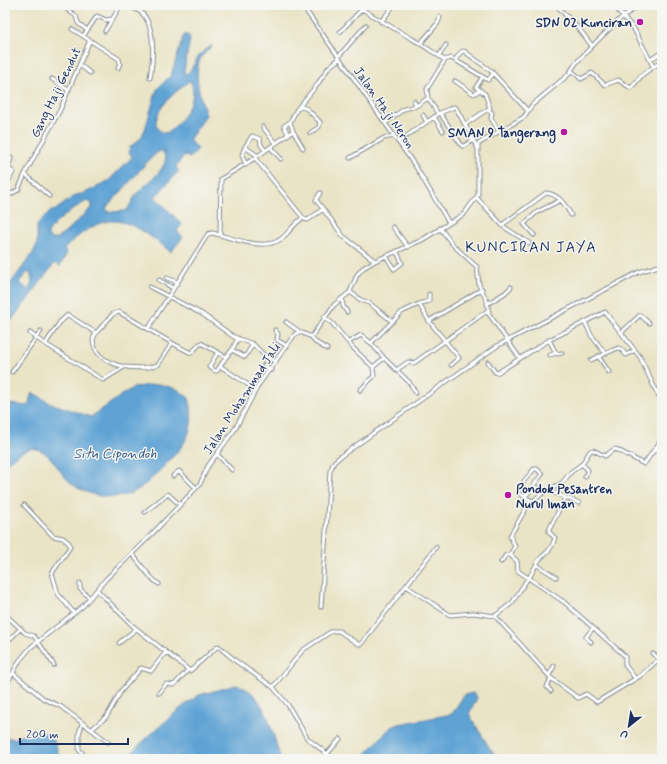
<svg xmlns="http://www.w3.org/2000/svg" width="667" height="764" font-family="Mynerve,sans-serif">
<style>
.water{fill:#5fa3d4;stroke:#3d6999;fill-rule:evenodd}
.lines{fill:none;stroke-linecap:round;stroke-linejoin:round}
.minor-casing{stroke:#828a92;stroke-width:5}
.minor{stroke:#fff;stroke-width:3}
.poi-dot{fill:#b5179e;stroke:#f6f6f2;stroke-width:1.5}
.labels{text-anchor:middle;stroke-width:3;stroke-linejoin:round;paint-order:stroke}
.poi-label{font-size:13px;font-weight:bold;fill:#1b2f5e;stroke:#f6f6f2;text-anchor:end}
.street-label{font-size:13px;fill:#1b2f5e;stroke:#f6f6f2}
.water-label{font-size:14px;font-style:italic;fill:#335887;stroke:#f6f6f2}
.quarter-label{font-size:15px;letter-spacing:1px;fill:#1b2f5e;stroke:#f6f6f2}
</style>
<rect width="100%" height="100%" fill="#f6f6f2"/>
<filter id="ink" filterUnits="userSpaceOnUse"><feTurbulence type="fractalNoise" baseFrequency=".025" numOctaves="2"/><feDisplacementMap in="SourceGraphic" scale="8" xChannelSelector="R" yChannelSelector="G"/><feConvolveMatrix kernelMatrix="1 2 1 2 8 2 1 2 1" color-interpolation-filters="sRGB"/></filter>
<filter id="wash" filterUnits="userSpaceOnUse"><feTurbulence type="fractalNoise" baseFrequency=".012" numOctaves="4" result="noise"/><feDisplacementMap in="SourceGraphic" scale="16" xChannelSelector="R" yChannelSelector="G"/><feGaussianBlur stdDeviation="0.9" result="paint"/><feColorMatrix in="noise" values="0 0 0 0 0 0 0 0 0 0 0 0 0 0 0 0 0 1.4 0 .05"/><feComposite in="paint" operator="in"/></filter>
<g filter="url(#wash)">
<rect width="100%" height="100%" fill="#eae4c6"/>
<!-- water -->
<path class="water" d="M184 35H188L190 39 184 71 185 74 188 73C199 59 195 55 213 45 208 50 201 56 199 62 194 79 201 99 206 115L189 140 198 149 190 158 184 155 176 167 179 171 155 197 182 224 177 231 183 237 171 252C127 217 108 206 64 249L67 253 60 266 55 263 5 329V291L33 253 37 244V224L51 210 54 211 76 195 85 193 108 181 132 157 129 152 130 147 141 138 145 129 157 89 171 75ZM189 81 191 82C193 89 194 95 191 101 189 109 174 132 165 133 161 133 158 129 156 126 155 107 176 92 189 81ZM161 151C177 162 146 184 138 192 133 198 131 205 126 211L108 212 106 209 108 205C120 196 152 152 161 151ZM87 201 92 203V207L65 233 54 240 48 237C46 226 77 206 87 201ZM28 272C34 276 32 286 28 290L19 282Z
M159 384 177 389 189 398C196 425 189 441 169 461 158 472 146 486 132 493 110 502 80 495 65 477 56 467 51 453 37 449 26 446 14 458 5 464V417L11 404 28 406 32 392 50 403 91 417 126 392 135 387Z
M236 685C266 691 272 734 281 759H128L133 751 150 735 182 707 199 695Z
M473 693 476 695 477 698 469 714 492 752 502 759H361L390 728 399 724 452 714 464 695Z
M31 730C47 729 60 743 58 759H5V737L14 739Z"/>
</g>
<g filter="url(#ink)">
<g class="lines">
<!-- minor casing -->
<g class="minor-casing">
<path id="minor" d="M61 5 76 16 78 23 87 30
M128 5C133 8 138 10 142 13 156 28 153 60 150 78
M302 5 416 167 449 223
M356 5C375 18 394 28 414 40 425 46 435 54 445 60L451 58 455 60 488 80 493 74
M556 5 580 30 592 46
M613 5 634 29 653 66
M661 5 662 7
M381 22 394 5
M72 29 119 59 120 63 118 68
M105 31 121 5
M340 32 366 5
M84 35 97 16 106 20 112 19
M420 44 438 23 440 17
M439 56 446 45
M338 57 366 25
M455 60 461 52 464 51 491 71 528 111
M650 60 662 52
M80 65 90 73
M572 71 581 79 592 73 605 85 618 80 631 88 643 74 662 61
M482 78 476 87 485 94 490 108 488 109 492 113 491 118 499 132
M52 79 68 90
M455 81 474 94 480 90
M428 98 438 114
M414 101 416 106
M298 108 317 85 329 67 339 59
M440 113 454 107 456 108 477 147
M423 115 427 122
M385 123 404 109 416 106 428 98 427 89 445 60
M466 124 488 109
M263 127 275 143
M293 131 303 148
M443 131 434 117 440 113 462 146H464L473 140
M288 134 284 126 290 122
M398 142 434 117
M245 147 242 155 246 165
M270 147 281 159
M258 156 245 147 252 136 260 139 261 145 265 150
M255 158 304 219 308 220 323 209 343 236 375 261
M350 158 384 138 394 136
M25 174 49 196
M5 188 13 172 8 168 11 158
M320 193 316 200 323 209
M477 198 504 227 529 243
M5 204 9 195 18 190 27 170 60 110 90 40
M502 225 546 193C559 194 566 206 571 215
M393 227 408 247
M440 228 454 246 477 267 479 285 487 301 489 314 519 357
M220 235 221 179 255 158 293 131 290 122 297 109 302 107 307 109 320 122 319 127 310 133
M534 235 524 224 537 212 561 200
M386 256 394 269 402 263 397 252
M167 278 177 282
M159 280 173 288
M150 287 202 314 234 337 253 344 265 356 276 362
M350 292 361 300 369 303 392 321
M342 298 343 306 347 312
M419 304 429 301V294
M487 304 505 293 511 287
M324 317 332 323 353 348 373 367 374 376 360 390
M429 321 459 358 451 365
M286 322 300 332
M585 322 591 335 605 353
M148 329 208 234 212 233C231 237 263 252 281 239 289 233 294 223 303 218
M275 330 278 334 277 340 287 346
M622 332 640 315 649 323
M30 333 36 338 41 331
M96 333 113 314 119 312 172 343
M311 336 315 342 327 349
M549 340 556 353 550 355
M349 342 361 335 371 343 402 312 419 304 429 321 482 289
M46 343 60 322 68 315 96 333 93 339C94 367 137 372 158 365L172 343 191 353 201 343 226 357 232 350 245 357 253 344
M371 343 384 358 373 367
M232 350 238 338
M218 352 209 367 215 371H217L226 357
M556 353 557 354 562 353
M598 356 609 372
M384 358 409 382 416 393
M591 360 618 348 621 349 626 355 635 350
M488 362 495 372 497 373 549 340 605 312 640 357 657 393 662 400
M264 365 271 370
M220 366 256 390
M398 369 408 362 414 363 487 311
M12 372 36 338 103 380 124 367
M656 448 662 454
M217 454 232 470
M582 464 588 470 585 477
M173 476 179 471 196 488
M524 481 534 469H537L542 474 525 497
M533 486 544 492
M547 490 579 503
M520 494 532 501
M24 505 53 536 63 538 69 543 70 547 52 573 58 594 74 613
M145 512 168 494 180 505
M132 554C140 563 150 579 159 584
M501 562 506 555H510
M537 565 556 577
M529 578C533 572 537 560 543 556 550 550 552 547 555 538L549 532V530L565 498
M80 583V589L90 598
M406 586 450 615 473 613 495 616 551 678 578 698 586 694 597 702 640 676 659 659 662 663
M97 590 133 626 166 652
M321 607 330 471 334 462 341 456 497 346 639 272 662 265
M5 614 25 633 34 636 54 665
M495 616 512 603 528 578
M11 638 21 628
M591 642 586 637 593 628
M119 643 136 629
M653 654 659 659 662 656
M14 674 44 699 60 706 108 742
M549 675 554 666
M635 678 625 665V656L564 602 518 571 517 561 510 555 515 546 510 536 528 505 544 492 562 483 571 472 582 464 590 451 593 450 605 456 613 450 616 449 644 464 662 439
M5 687 20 660 31 647 83 606 106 579 149 537 200 484 208 466 235 429 259 384 295 334 300 332 309 336H312L334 305 350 292 357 275 363 268 375 261 422 240 464 214 478 195V144L524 117 532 105 568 75 576 63 596 42 620 19 639 5
M273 687 303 650 332 631H339L358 644H361L436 547
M551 691 547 687 551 678
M159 693 166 684 174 685 188 670
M82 724 79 734V750L88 759
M92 729 107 716 121 691 141 668 151 671 166 652 190 671 218 646 237 662 273 687 288 705 307 738 327 754 340 739
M327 754 332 759"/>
</g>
<!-- minor -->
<use href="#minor" class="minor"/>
</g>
</g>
<!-- markers -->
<g class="poi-dot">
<circle cx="640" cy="22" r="4"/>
<circle cx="564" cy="132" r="4"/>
<circle cx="508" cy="495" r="4"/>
</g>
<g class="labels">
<!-- poi labels -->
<g class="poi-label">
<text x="632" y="27">SDN 02 Kunciran</text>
<text x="556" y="137">SMAN 9 Tangerang</text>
<text x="516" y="493" text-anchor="start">Pondok Pesantren<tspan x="516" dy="15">Nurul Iman</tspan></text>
</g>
<!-- street labels -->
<g class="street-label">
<text transform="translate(55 92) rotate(-64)" y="5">Gang Haji Gendut</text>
<text transform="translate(385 107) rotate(55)" y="5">Jalan Haji Neron</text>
<text transform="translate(241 398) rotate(-57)" y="5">Jalan Mohammad Jali</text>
</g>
<!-- water labels -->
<g class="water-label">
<text x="115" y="458">Situ Cipondoh</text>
</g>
<!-- quarter labels -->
<g class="quarter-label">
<text x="531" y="252">KUNCIRAN JAYA</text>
</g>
</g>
<!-- margin -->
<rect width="667" height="764" fill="none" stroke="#f6f6f2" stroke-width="20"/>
<!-- north arrow -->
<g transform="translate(629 726) rotate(210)" stroke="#f6f6f2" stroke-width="3" paint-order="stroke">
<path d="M0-3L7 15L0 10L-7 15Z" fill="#1b2f5e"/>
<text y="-6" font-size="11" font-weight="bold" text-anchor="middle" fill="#1b2f5e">U</text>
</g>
<!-- scale -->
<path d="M20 738v6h108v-6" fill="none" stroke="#1b2f5e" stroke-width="2"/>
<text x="26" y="738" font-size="12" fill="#1b2f5e" stroke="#f6f6f2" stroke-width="3" paint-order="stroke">200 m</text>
</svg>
